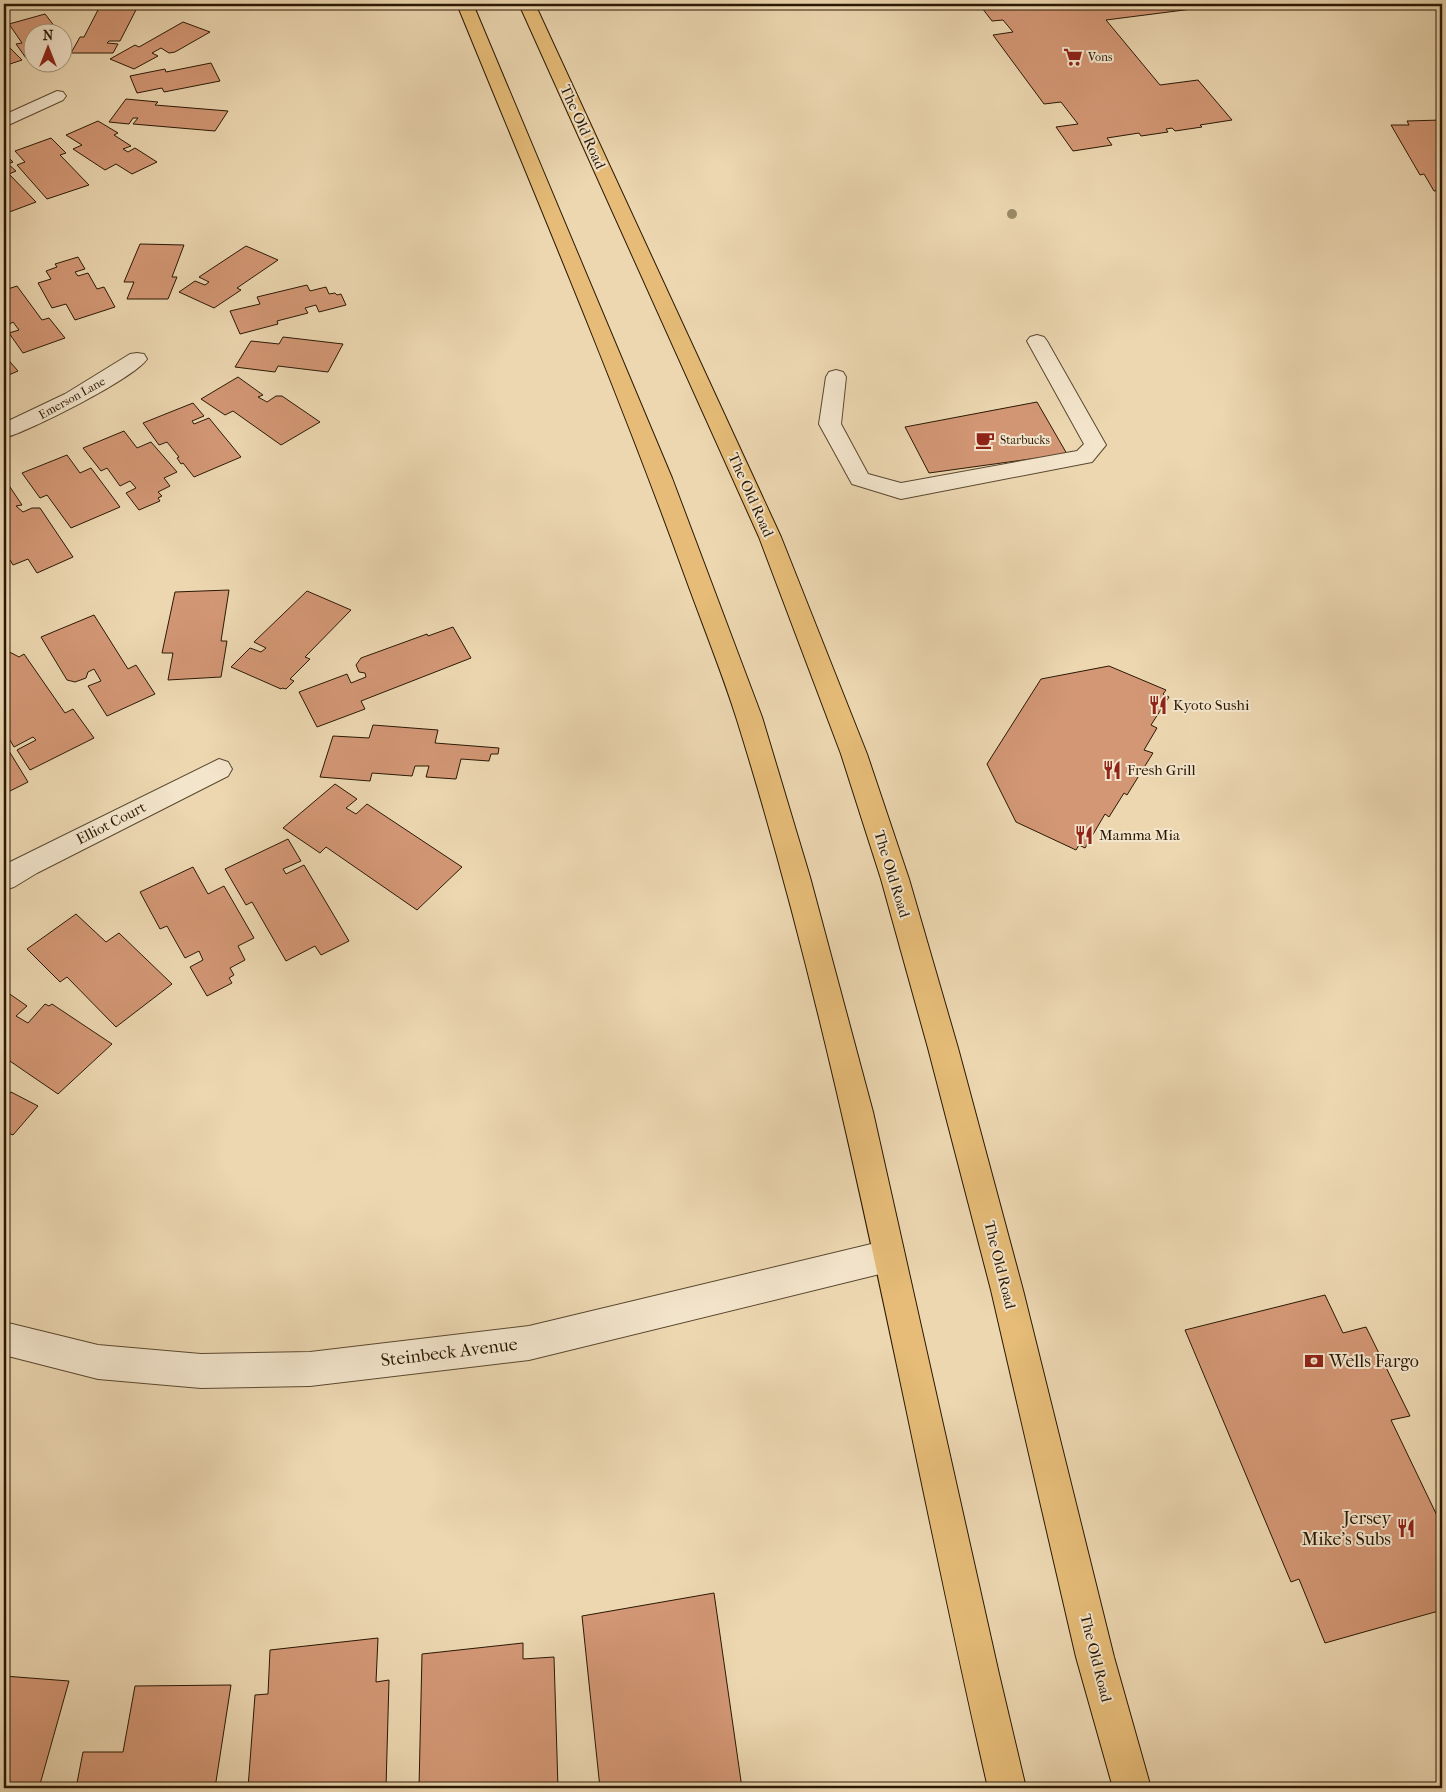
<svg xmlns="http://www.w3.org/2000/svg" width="1446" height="1792" font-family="'IM FELL French Canon',serif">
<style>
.building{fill:#d39775;stroke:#2a1804}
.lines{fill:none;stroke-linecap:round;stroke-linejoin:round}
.minor-casing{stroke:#5a482f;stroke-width:2}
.major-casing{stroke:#2a1804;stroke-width:2}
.minor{fill:#f3e5cc;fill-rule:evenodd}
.major{fill:#e6bc78;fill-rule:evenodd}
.tree{fill:#9a8967}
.labels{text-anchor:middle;stroke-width:4;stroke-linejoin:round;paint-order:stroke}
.far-poi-label{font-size:12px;fill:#2a1804;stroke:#f3e5cc;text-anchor:start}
.far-street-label{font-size:12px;fill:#2a1804;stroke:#f3e5cc}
.street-label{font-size:15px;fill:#2a1804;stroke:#f3e5cc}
.poi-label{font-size:15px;fill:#2a1804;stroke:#f3e5cc;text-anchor:start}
.near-street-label{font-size:18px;fill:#2a1804;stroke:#f3e5cc}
.near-poi-label{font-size:18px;fill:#2a1804;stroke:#f3e5cc;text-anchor:start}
</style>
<rect width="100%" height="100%" fill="#ecd7b1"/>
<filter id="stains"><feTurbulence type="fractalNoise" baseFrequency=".004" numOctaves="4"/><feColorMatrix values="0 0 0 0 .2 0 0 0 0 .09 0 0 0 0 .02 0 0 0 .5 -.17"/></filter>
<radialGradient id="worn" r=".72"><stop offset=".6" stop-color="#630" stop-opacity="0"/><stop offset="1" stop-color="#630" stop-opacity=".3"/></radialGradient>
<!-- building -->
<path class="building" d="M103 4H136L138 6 120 41H109L107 43 118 44 113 53H71L80 37H84L99 8Z
M979 4H1231L1106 20 1160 85 1198 80 1232 120 1200 125 1202 127 1175 131 1172 128 1166 129 1168 132 1141 136 1139 133 1107 138 1112 145 1073 151 1056 127 1078 124 1061 102 1044 104 993 35 1013 32 1003 20 992 21Z
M45 14 59 32H32V57L26 58 16 44 22 43 9 24Z
M183 22 210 32 175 52 169 53 161 48 152 53 158 56 134 69 110 59 135 45 139 47Z
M4 42 22 60 4 66Z
M211 63 220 81 164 92 162 88 137 93 130 76 165 69 166 72Z
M126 99 158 102 155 105 228 111 215 131 133 124 138 118H133L129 124 109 122Z
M1442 120V190L1434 191 1424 174 1420 175 1391 125H1409L1407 121Z
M98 121 118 133 114 135 131 146 123 149 128 152 135 148 157 162 132 174 116 164 105 170 73 149 82 145 66 135Z
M51 138 66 153 60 155 89 185 47 199 17 165 25 162 15 151Z
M8 157 13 162 8 164 16 171 9 174 36 202 4 214V158Z
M140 244 184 245 172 277H177L168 299H127L134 282H124Z
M246 246 278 260 237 288 241 290 214 308 179 292 195 281 205 285 209 282 199 277Z
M78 257 85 269 75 272 78 276 88 273 97 289 104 287 115 307 75 320 66 304 52 308 38 283 51 279 46 271 57 267 55 264Z
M307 285 310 291 326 287 329 294 335 293 337 295 341 294 346 305 319 312 316 305 305 308 308 313 277 321 278 324 240 334 230 311 260 304 257 297Z
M17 286 42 320 49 318 65 338 23 353 9 333 19 330 13 322 4 328V289L5 290Z
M283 337 343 344 328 372 278 366 275 372 235 367 251 341 279 344Z
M4 355 18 371 4 377Z
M238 377 263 395 258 397 267 402 276 396H282L320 422 281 445 233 411 225 415 201 399Z
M1037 402 1067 454 929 473 905 427Z
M193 403 204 416 192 421 194 424 209 418 241 457 194 477 183 463 181 464 177 458 179 457 167 442 159 445 143 423Z
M124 431 137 448 151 442 177 472 164 478 170 486 158 492 162 496 158 498 160 501 139 510 126 493 136 488 130 481 120 486 107 468 101 471 83 448Z
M67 455 80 473 91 468 120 507 71 528 47 495 40 498 22 473Z
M6 481 22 505 16 506 23 512 32 508H40L73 557 37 573 28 559 13 565 4 550V482Z
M229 590 221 641H227L221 677 168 680 173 653H162L175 592Z
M307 591 351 610 305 657 310 659 290 679 294 681 286 689 282 688 281 689 231 667 250 648 261 652 266 648 254 642Z
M94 615 128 669 136 665 155 694 107 716 88 686 101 681 94 669 88 672 86 678 75 682 67 680 41 637Z
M453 627 471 658 361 701 365 709 317 727 299 692 347 674 351 683 366 677 365 673 359 672 356 665 361 658 427 634 428 636Z
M4 649 19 657 24 654 65 713 73 709 94 738 30 770 17 750 36 740 33 737 14 747 4 730V670L5 669Z
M1109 666 1166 690 1163 694 1169 697 1151 725 1157 728 1144 750 1153 753 1127 795 1124 793 1109 817 1105 814 1085 848 1079 845 1076 850 1016 822 987 764 1041 679Z
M373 725 438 730 435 743 499 748 498 754H491L489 761 461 759 456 779 426 777 429 766H415L412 776 372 773 370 781 320 777 333 736 369 738Z
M9 751 28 782 4 794V754Z
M335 784 357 799 346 808 356 814 367 804 462 867 417 910 326 847 320 853 283 828Z
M288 839 301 861 283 869 286 874 304 865 349 941 321 955 315 946 286 961 252 902 246 905 225 869Z
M193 867 208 894 224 886 254 938 238 946 245 960 230 968 234 975 229 978 232 983 207 996 190 967 203 960 199 951 185 958 167 926 160 929 140 892Z
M76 914 106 942 119 933 172 984 116 1027 67 977 60 982 27 949Z
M4 990 27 1006 16 1016 28 1023 45 1004 49 1006 52 1004 112 1044 58 1094 4 1057Z
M11 1092 38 1106 13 1135 4 1131V1100Z
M1325 1295 1343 1333 1366 1327 1410 1416 1391 1420 1442 1526V1610L1325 1643 1299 1579 1291 1582 1185 1330Z
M714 1593 742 1788H600L582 1616Z
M378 1638 376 1682 389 1680 386 1788H248L255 1695 268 1694 270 1650Z
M523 1643V1659L554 1657 558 1788H419L422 1654Z
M4 1676 69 1681 39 1788H4Z
M231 1685 215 1788H76L83 1752H123L135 1686Z"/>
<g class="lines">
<!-- minor casing -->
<g class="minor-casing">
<path id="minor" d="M57 91 63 92 66 96 63 100 4 127V115Z
M1037 335 1044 337 1047 341 1106 445 1092 462 901 499 852 484 819 424 826 377 829 372 836 370 843 372 846 377 841 424 868 474 901 483 1077 451 1084 444 1027 341 1030 337Z
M137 353 144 354 147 359C135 378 28 432 4 438V423L65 394 130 354Z
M219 759 228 762 232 769 228 776 37 873 14 887 4 890V865Z
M888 1240 899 1245 904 1256 899 1267 888 1272 529 1360 310 1386 201 1388 98 1379 4 1355V1322L98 1345 201 1354 310 1352 529 1326Z"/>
</g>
<!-- major casing -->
<g class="major-casing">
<path id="major" d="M457 4H473L672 478 762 717 810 877 873 1112 999 1674 1026 1788H988C906 1432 846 1069 737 720 722 672 703 626 686 579 616 385 535 195 457 4Z
M519 4H535L781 537 867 754 909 879 958 1048 1023 1290 1114 1657 1151 1788H1113L1076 1657 991 1290 928 1048 881 879 841 754 759 537Z"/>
</g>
<!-- minor -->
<use href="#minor" class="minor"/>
<!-- major -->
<use href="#major" class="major"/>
</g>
<!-- trees -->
<circle class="tree" cx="1012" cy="214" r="5"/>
<!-- icons -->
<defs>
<g id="supermarket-bare" transform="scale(1.5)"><path d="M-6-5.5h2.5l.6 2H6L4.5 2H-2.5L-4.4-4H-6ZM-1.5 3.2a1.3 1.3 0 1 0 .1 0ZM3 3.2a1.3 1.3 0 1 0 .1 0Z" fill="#8f2418" stroke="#f3e5cc" stroke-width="2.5" paint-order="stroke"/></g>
<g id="cafe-bare" transform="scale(1.5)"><path d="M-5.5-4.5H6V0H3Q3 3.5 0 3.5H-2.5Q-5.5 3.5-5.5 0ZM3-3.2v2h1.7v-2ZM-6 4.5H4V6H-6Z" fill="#8f2418" stroke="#f3e5cc" stroke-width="2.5" paint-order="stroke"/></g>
<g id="restaurant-bare" transform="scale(1.5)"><path d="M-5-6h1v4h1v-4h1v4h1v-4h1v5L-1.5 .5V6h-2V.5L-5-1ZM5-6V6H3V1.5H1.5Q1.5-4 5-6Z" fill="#8f2418" stroke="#f3e5cc" stroke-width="2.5" paint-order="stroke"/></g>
<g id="bank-bare" transform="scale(1.5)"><path d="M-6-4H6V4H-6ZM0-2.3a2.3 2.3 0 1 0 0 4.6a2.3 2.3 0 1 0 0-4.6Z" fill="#8f2418" stroke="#f3e5cc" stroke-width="2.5" paint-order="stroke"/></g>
</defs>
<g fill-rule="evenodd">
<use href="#supermarket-bare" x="1073" y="57"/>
<use href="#cafe-bare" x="985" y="440"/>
<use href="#restaurant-bare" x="1158" y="705"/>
<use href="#restaurant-bare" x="1112" y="770"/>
<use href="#restaurant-bare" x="1084" y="835"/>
<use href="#bank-bare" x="1314" y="1361"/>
<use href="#restaurant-bare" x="1406" y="1528"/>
</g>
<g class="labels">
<!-- far-poi labels -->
<g class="far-poi-label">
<text x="1088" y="61">Vons</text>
<text x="1000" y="444">Starbucks</text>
</g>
<!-- far-street labels -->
<g class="far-street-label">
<text transform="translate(72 398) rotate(-29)" y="4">Emerson Lane</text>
</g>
<!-- street labels -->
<g class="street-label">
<text transform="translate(583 127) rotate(66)" y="5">The Old Road</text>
<text transform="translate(751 495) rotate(66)" y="5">The Old Road</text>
<text transform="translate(111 823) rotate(-27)" y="5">Elliot Court</text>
<text transform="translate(892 874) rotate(73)" y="5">The Old Road</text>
<text transform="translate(1000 1265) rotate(76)" y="5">The Old Road</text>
<text transform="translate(1096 1658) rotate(76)" y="5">The Old Road</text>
</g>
<!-- poi labels -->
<g class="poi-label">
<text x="1173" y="710">Kyoto Sushi</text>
<text x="1127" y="775">Fresh Grill</text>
<text x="1099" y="840">Mamma Mia</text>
</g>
<!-- near-street labels -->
<g class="near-street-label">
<text transform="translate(449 1352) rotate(-7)" y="6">Steinbeck Avenue</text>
</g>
<!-- near-poi labels -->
<g class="near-poi-label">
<text x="1329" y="1367">Wells Fargo</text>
<text x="1391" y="1524" text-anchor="end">Jersey<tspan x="1391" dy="21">Mike's Subs</tspan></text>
</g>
</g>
<!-- margin -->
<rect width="1446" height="1792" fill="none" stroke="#ecd7b1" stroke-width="20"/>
<rect x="5" y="5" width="1436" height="1782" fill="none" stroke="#2a1804" stroke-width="2.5"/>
<rect x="10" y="10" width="1426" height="1772" fill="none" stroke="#2a1804"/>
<!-- north arrow -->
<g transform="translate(48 48)"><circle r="24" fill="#f3e5cc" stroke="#a3937c"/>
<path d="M0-4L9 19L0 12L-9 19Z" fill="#8f2418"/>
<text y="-8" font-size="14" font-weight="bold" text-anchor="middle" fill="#2a1804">N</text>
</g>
<rect width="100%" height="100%" filter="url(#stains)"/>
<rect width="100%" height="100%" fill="url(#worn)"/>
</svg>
